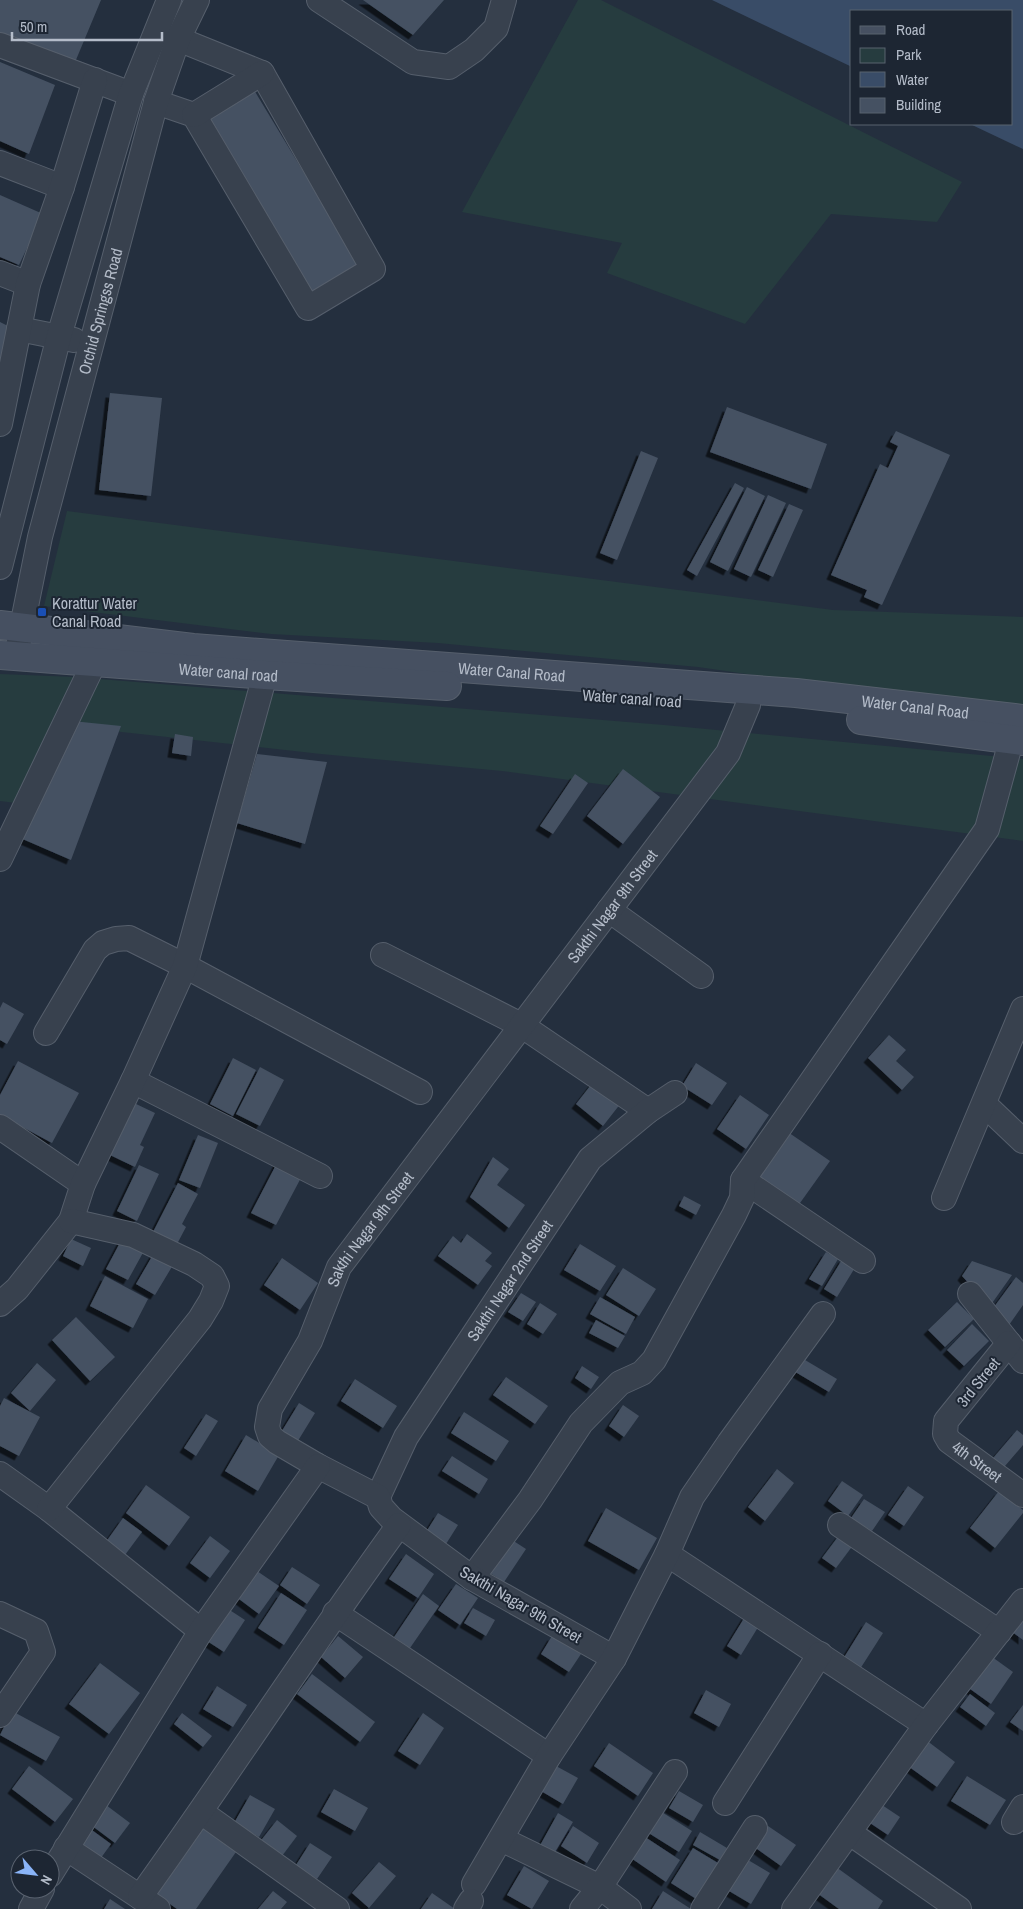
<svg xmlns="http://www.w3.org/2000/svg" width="1023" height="1909" font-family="'Archivo Narrow',sans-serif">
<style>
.green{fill:#263c3f}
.water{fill:#394c67}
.building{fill:#455162;filter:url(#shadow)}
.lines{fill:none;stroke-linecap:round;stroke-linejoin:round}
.minor-casing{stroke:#565f6c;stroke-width:26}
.secondary-casing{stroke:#565f6c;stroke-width:30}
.minor{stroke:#38414e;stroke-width:24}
.secondary{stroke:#465061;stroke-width:28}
.transit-dot{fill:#1a4fb4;stroke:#1d2633;stroke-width:2}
.labels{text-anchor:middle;stroke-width:4;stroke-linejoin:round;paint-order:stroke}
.street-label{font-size:16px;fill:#b4bcc9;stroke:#1d2633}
.poi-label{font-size:16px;fill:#b4bcc9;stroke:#1d2633;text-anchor:start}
</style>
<defs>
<filter id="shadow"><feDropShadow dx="-4.5" dy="4.5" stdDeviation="0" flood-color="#0009"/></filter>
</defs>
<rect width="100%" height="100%" fill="#242f3e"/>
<!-- green -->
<path class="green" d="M578 0H601L962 182 937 222 831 214 745 324 607 273 622 243 462 212Z
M67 511 833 610 1023 617V707L817 684 698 667 438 643 271 634 44 606Z
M0 674 75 677 664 725 1023 759V841L502 771 321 754 58 725 16 803 0 801Z"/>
<!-- water -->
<path class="water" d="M712 0H1023V149L970 124H1012V11H852V67Z"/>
<!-- building -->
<path class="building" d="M0 0H101L73 67 0 37Z
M363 0H444L413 35Z
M0 62 55 85 29 154 0 141Z
M254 90 362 269 315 298 207 118Z
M0 195 43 214 19 265 0 257Z
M0 322 14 329 0 366Z
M110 393 162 398 151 496 99 490Z
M727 407 827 444 811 489 710 452Z
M896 431 950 455 882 605 864 597 867 590 831 575 880 464 888 468 898 446 890 442Z
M641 451 658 458 617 560 600 553Z
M735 483 744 488 697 576 687 570Z
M747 487 765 496 728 571 710 562Z
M768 495 786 503 751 577 734 569Z
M789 504 803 510 773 577 758 570Z
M72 721 121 726 71 860 18 837Z
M175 734 193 737 191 756 172 753Z
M257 754 327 762 305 844 237 823Z
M623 769 660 797 623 844 587 816Z
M575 774 588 783 553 834 540 826Z
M3 1002 24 1014 7 1044 0 1040V1008Z
M889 1035 906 1050 896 1061 914 1077 902 1090 868 1058Z
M233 1058 256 1070 233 1116 210 1104Z
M18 1061 79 1093 52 1143 0 1115V1095Z
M696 1063 727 1083 712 1105 682 1086Z
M260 1067 284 1080 260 1126 236 1114Z
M594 1081 621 1103 603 1126 576 1104Z
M740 1095 769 1115 746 1149 717 1129Z
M134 1103 155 1113 140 1145 144 1147 135 1167 110 1155Z
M782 1128 830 1161 795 1210 747 1176Z
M198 1135 218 1143 200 1188 179 1180Z
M493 1157 509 1169 497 1185 525 1205 509 1228 470 1197Z
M278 1161 303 1174 276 1225 251 1213Z
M139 1165 159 1174 137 1221 117 1211Z
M178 1183 198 1194 182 1224 186 1227 177 1244 153 1232Z
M684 1196 701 1205 696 1215 679 1206Z
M467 1234 492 1253 485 1261 492 1266 478 1285 438 1256 453 1236 461 1243Z
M123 1237 145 1249 128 1280 106 1269Z
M71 1239 91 1248 83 1266 63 1256Z
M580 1244 616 1266 600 1291 564 1270Z
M826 1252 838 1259 822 1286 809 1279Z
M154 1253 173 1265 155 1295 136 1284Z
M282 1258 318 1283 300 1310 264 1285Z
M843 1258 856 1266 837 1297 824 1289Z
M972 1261 1012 1275 990 1306 962 1276Z
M623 1268 656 1289 639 1316 606 1295Z
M105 1276 148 1299 133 1328 90 1306Z
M1016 1277 1023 1283V1305L1009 1325 991 1311Z
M521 1293 536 1302 523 1321 508 1312Z
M600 1297 635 1317 626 1334 590 1314Z
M957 1302 974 1319 945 1347 928 1330Z
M540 1303 557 1314 543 1334 527 1324Z
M76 1317 115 1357 90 1381 52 1340Z
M596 1320 625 1336 618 1348 589 1333Z
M972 1324 989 1341 964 1366 947 1350Z
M800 1357 837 1379 829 1392 792 1370Z
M37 1363 56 1380 30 1411 11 1393Z
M582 1366 599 1377 591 1389 575 1378Z
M506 1377 548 1406 535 1424 493 1395Z
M355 1379 397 1406 383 1428 341 1401Z
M4 1398 40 1417 19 1456 0 1446V1406Z
M299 1403 315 1413 296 1444 280 1434Z
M623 1405 639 1416 624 1437 609 1426Z
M464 1412 509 1441 496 1461 451 1433Z
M206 1414 218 1421 196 1456 184 1448Z
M1017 1430 1023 1435V1445L999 1473 988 1464Z
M246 1435 279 1455 258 1491 225 1471Z
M452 1456 488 1479 479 1494 442 1471Z
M777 1469 794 1483 765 1521 748 1507Z
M842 1481 863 1495 848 1516 828 1501Z
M146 1485 190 1517 169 1546 126 1513Z
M908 1486 924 1497 904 1526 888 1515Z
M999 1491 1023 1510V1513L995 1548 970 1528Z
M864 1499 885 1512 872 1531 851 1518Z
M606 1508 657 1538 639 1570 588 1541Z
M438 1513 458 1525 446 1544 426 1532Z
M123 1518 142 1532 122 1559 103 1546Z
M840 1534 854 1544 836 1568 822 1558Z
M210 1536 230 1551 210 1578 190 1563Z
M509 1538 526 1549 504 1582 487 1571Z
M406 1554 434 1574 418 1598 389 1579Z
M292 1567 320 1585 307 1604 280 1585Z
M254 1569 279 1586 259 1614 235 1596Z
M456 1584 478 1598 460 1625 438 1610Z
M281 1593 307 1610 284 1645 258 1628Z
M423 1594 439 1606 410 1648 394 1637Z
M225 1607 245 1620 224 1652 204 1639Z
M473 1608 495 1620 486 1636 464 1623Z
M746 1615 760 1624 741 1655 727 1646Z
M1023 1615V1640L1011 1631Z
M866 1622 883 1633 860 1669 843 1659Z
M338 1636 363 1657 345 1678 321 1657Z
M552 1636 581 1654 569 1672 541 1654Z
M988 1654 1013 1672 991 1704 966 1686Z
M100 1663 140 1693 109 1734 69 1704Z
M312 1674 375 1722 360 1742 297 1694Z
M217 1686 247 1705 233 1727 203 1709Z
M706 1690 731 1704 719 1727 694 1713Z
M970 1694 995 1713 986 1726 960 1707Z
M1023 1705V1731L1010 1722Z
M12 1711 60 1737 46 1761 0 1735Z
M182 1713 212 1736 203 1747 174 1724Z
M423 1713 444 1728 420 1765 398 1751Z
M926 1740 955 1762 937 1787 908 1766Z
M609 1743 653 1773 638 1796 594 1766Z
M29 1766 73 1799 55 1822 12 1789Z
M556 1766 578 1778 563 1804 541 1791Z
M967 1776 1006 1800 990 1825 951 1801Z
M334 1789 368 1808 355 1831 321 1812Z
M679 1791 703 1805 693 1822 669 1808Z
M250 1795 275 1809 259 1837 234 1823Z
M102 1802 130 1823 115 1843 87 1822Z
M879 1803 900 1817 888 1835 867 1821Z
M660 1811 692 1831 679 1852 647 1832Z
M558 1813 573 1822 552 1857 538 1849Z
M277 1820 297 1836 276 1864 255 1848Z
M85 1825 111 1844 98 1862 72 1843Z
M573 1826 599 1843 587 1863 561 1846Z
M768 1826 796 1845 781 1866 753 1846Z
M203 1828 236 1852 196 1909H177L156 1894Z
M700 1832 727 1848 720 1860 693 1845Z
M642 1835 680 1860 666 1882 628 1856Z
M310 1843 332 1857 317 1879 296 1865Z
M693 1848 723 1866 701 1902 671 1883Z
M743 1857 770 1873 751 1904 724 1888Z
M379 1862 396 1876 369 1908 352 1893Z
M524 1866 549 1881 532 1909 507 1895Z
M836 1867 883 1901 878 1909H839L817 1893Z
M273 1891 287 1902 281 1909H258Z
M663 1891 691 1909H652Z
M432 1893 455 1909H421Z
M110 1899 125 1909H104Z"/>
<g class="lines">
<!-- minor casing -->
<g class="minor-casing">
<g id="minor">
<path d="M319 0 413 62 449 67 474 50 496 28 504 0"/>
<path d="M0 45 131 94"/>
<path d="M156 102 194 115 308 308 373 269 262 73 178 39"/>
<path d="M194 115 262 73"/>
<path d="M0 163 62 187"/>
<path d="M0 273 28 284"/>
<path d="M19 329 74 340"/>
<path d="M0 424 28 284 62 187 95 80"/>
<path d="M0 567 59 336 131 94 169 0"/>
<path id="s1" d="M16 656 40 537 156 102 178 39 197 0"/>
<path d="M0 859 94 663"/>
<path d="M609 910 701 976"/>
<path d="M383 955 521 1025 648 1111"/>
<path d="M46 1033 95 950 103 943 116 939 129 938 185 966 420 1092"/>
<path d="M133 1081 320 1176"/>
<path d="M984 1104 1023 1141"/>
<path d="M0 1127 83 1184"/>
<path d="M743 1180 863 1261"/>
<path d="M944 1198 1023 1009"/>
<path d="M970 1294 1023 1361"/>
<path d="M0 1304 17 1289 71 1221 83 1184 133 1081 185 966 265 675V657"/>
<path id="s2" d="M1009 1343 946 1421 945 1434 949 1441 1023 1495"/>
<path d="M0 1474 49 1509 201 1631"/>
<path id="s3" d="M378 1497 406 1437 590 1159 648 1111 675 1093"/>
<path d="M49 1509 200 1319 211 1301 217 1286 212 1276 194 1264 133 1235 71 1221"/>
<path d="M840 1525 999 1632"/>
<path d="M667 1554 926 1725"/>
<path d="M472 1578 530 1500 581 1423 620 1383 642 1373 654 1360 734 1215 742 1198 743 1180 987 829 1016 723"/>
<path d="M335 1613 549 1756"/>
<path d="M0 1614 36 1631 43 1652 0 1715"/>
<path id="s4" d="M614 1658 472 1578 392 1519 381 1507 378 1497 318 1466 277 1442 270 1436 267 1427 270 1409 310 1341 339 1267 728 753 748 705"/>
<path d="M725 1803 820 1654"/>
<path d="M201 1812 337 1909"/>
<path d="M1014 1822 1023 1807"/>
<path d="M850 1833 959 1909"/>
<path d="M501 1839 600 1887 629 1909"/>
<path d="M66 1848 158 1909"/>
<path d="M50 1875 201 1631 318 1466"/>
<path d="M474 1884 549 1756 614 1658 667 1554 692 1497 729 1443 823 1314"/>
<path d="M140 1897C228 1775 310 1647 399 1525"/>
<path d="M31 1909 42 1889"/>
<path d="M466 1909 471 1901"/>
<path d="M582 1909 600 1887 675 1772"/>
<path d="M703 1909 755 1828"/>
<path d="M794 1909 926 1725 1023 1601"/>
</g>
</g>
<!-- secondary casing -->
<g class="secondary-casing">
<g id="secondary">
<path id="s5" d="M0 625 193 648 796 693 1023 719"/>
<path id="s6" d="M0 655 265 675 447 686"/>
<path d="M861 720 1023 741"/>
</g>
</g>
<!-- minor -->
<use href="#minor" class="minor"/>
<!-- secondary -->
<use href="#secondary" class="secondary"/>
</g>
<!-- markers -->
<rect class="transit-dot" x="37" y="607" width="10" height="10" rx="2.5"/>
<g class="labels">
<!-- street labels -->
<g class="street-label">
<text dy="6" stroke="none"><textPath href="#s1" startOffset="355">Orchid Springss Road</textPath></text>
<text dy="6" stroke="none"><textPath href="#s6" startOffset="229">Water canal road</textPath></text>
<text dy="6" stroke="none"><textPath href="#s5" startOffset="514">Water Canal Road</textPath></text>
<text transform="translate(632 698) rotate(4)" y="6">Water canal road</text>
<text dy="6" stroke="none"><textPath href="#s5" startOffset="919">Water Canal Road</textPath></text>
<text dy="6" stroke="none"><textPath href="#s4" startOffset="1052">Sakthi Nagar 9th Street</textPath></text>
<text dy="6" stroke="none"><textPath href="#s4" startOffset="648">Sakthi Nagar 9th Street</textPath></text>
<text dy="6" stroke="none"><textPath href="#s3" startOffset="254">Sakthi Nagar 2nd Street</textPath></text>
<text transform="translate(978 1382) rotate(-51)" y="6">3rd Street</text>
<text dy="6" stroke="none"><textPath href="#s2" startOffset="156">4th Street</textPath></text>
<text transform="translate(521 1604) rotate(30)" y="6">Sakthi Nagar 9th Street</text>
</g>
<!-- poi labels -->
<g class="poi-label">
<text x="52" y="609">Korattur Water<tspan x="52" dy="18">Canal Road</tspan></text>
</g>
</g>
<!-- legend -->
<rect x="850" y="10" width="162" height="115" fill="#1d2633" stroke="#59626f"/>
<rect x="860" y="26" width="25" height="8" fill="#465061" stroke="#59626f"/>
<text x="896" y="35" font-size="15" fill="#b4bcc9">Road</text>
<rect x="860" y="48" width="25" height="15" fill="#263c3f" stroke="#59626f"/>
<text x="896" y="60" font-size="15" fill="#b4bcc9">Park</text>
<rect x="860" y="72" width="25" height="15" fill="#394c67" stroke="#59626f"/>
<text x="896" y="85" font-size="15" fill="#b4bcc9">Water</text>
<rect x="860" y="98" width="25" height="15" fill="#455162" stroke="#59626f"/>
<text x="896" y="110" font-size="15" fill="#b4bcc9">Building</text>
<!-- north arrow -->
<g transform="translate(35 1874) rotate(118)"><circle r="24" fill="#1d2633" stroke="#59626f"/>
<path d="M0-4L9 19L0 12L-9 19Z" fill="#8ab4f8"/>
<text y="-8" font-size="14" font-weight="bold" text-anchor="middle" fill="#b4bcc9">N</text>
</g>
<!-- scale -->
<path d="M12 32v8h150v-8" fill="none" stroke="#b4bcc9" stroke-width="2.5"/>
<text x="20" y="32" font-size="15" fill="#b4bcc9" stroke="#1d2633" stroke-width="4" paint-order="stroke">50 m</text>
</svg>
